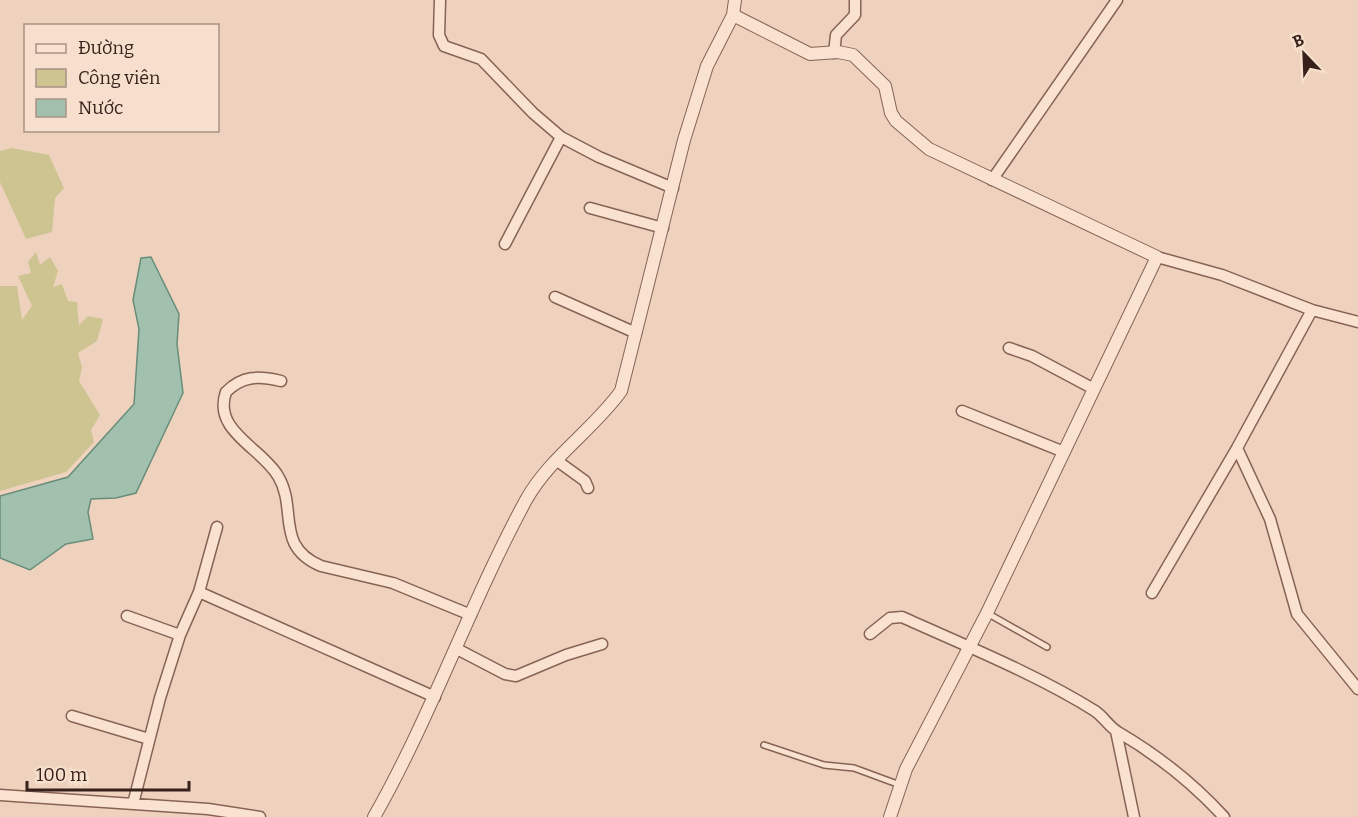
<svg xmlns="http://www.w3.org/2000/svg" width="1358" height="817" font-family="Bitter,serif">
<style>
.green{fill:#cdc491}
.water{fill:#a1c0ae;stroke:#688d7a;stroke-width:1.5}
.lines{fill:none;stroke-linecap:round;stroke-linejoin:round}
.service-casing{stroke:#876356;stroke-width:8}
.minor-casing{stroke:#876356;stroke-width:13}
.tertiary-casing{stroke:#876356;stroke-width:14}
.service{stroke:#fae2d0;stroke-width:5}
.minor{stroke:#fae2d0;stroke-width:10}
.tertiary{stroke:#fae2d0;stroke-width:12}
</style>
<rect width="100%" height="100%" fill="#efd2bd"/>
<!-- green -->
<path class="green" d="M12 148 49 155 64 188 55 198 52 232 26 239 0 182V151Z
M36 252 40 265 50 257 58 271 53 287 62 284 68 301 77 302 79 325 88 316 103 319 97 341 78 353 82 367 79 381 100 415 91 430 94 442 66 472 0 491V286H17L22 320 32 306 18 276 31 273 28 262Z"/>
<!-- water -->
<path class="water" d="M151 257 179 314 177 344 183 393 136 493 116 498 91 499 88 512 93 539 66 544 30 570 0 558V496L68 477 134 404 139 329 133 300 141 258Z"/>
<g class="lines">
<!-- service casing -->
<g class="service-casing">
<path id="service" d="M987 613 1047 647
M764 745 824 765 854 768 900 785"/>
</g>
<!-- minor casing -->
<g class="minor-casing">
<path id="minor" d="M440 0 439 35 444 46 481 59 533 113 561 137 599 157 673 188
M834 53 836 35 855 15V0
M992 180 1117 0
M590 208 663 228
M505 244 561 137
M1157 257 1222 275 1312 310 1358 322
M555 297 636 333
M1009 348 1032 356 1094 389
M281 381C259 376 243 375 226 392 212 431 262 448 278 476 298 509 274 546 321 566L393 583 471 615
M962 411 1064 452
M1237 448 1270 519 1297 614 1358 689
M556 460 585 481 588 488
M199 592 435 697
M1152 593 1237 448 1312 310
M127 616 180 635
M870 634 890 618 902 617C964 645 1038 675 1095 711 1104 717 1109 727 1118 732 1159 756 1192 782 1224 817
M457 649 505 674 516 676 566 655 602 644
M72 716 149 739
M1116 731 1134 817
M0 795 208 809 260 817
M133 804 160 698 180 635 199 592 217 527"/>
</g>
<!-- tertiary casing -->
<g class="tertiary-casing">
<path id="tertiary" d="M733 15 810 54 838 52 853 55 885 86 891 113 896 121 929 149 1157 257 987 613 906 769 890 817
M374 817C432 715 470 603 526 500 550 457 593 430 621 391L684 140 707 66 733 15 735 0"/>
</g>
<!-- service -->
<use href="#service" class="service"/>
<!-- minor -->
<use href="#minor" class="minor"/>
<!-- tertiary -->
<use href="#tertiary" class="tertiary"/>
</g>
<!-- legend -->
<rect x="24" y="24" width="195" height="108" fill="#f6dfcc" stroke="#a99385" stroke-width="1.5"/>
<rect x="36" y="44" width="30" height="9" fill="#fae2d0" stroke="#a99385" stroke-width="1.5"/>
<text x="78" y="54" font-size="18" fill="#36211b">Đường</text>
<rect x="36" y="69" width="30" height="18" fill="#cdc491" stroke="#a99385" stroke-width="1.5"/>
<text x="78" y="84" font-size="18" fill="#36211b">Công viên</text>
<rect x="36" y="99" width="30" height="18" fill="#a1c0ae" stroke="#a99385" stroke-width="1.5"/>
<text x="78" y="114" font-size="18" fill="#36211b">Nước</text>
<!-- north arrow -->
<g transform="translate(1304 54) rotate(337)" stroke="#f6dfcc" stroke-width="4.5" paint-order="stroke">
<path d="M0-4.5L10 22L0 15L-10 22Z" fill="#36211b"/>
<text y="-9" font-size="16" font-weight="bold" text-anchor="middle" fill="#36211b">B</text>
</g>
<!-- scale -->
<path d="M27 781v9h162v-9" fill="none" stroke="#36211b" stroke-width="3"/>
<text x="36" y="781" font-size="18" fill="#36211b" stroke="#f6dfcc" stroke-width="4.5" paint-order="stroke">100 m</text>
</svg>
